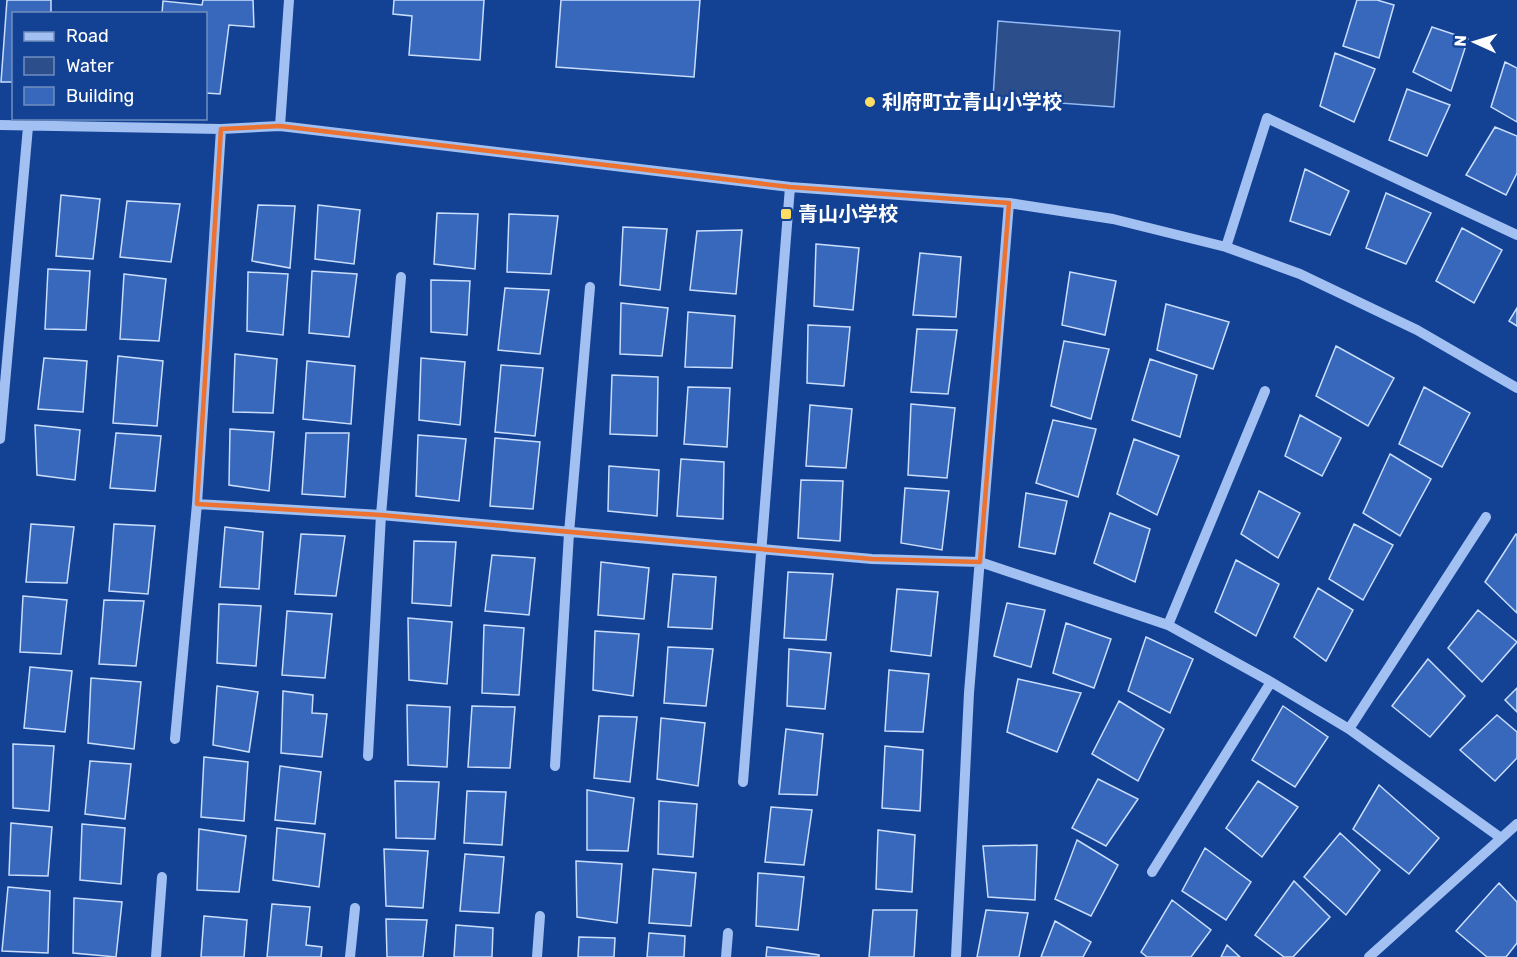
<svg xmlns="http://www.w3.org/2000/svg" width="1517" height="957" font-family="Rubik,'Noto Sans JP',sans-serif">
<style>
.water{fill:#2c4e8b;stroke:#94baf5;stroke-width:1.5}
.building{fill:#3768bb;stroke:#c9ddfd;stroke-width:1.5}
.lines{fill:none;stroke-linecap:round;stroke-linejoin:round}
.minor{stroke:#a2c0f2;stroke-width:10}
.marked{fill:none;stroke:#eb7230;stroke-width:4.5;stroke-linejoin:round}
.poi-dot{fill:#ffdd63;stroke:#134294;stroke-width:2}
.labels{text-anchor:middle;stroke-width:4.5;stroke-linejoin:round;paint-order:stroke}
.poi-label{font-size:20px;font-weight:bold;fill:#fff;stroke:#134294;text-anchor:start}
</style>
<rect width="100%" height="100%" fill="#134294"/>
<!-- water -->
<path class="water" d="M998 21 1120 31 1114 107 993 98Z"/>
<!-- building -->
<path class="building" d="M7 0H51V14H14V82H1Z
M203 0H253L254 27 229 25 220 94 206 93V14H162L163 1 202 5Z
M394 0H484L480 60 409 55 412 16 393 14Z
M561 0H700L694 77 556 67Z
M1357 0H1377L1394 5 1379 58 1343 46Z
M1432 27 1468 39 1451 91 1413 72Z
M1335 53 1375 69 1354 122 1320 106Z
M1505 62 1517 68V122L1491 107Z
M1407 89 1450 105 1427 156 1389 140Z
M1495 127 1517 136V173L1506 195 1466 175Z
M1305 169 1349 191 1330 235 1290 221Z
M1386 193 1431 213 1406 264 1366 248Z
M61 195 100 199 93 259 56 256Z
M127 201 180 204 171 262 120 257Z
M258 205 295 206 290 268 252 261Z
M318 205 360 210 354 264 315 259Z
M437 213 478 214 475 269 434 264Z
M509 214 558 216 551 274 507 272Z
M623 227 667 229 660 290 620 285Z
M1462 228 1502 250 1474 303 1436 281Z
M742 230 736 294 690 290 697 231Z
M816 244 859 248 853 310 814 306Z
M920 253 961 257 956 317 913 315Z
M48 269 90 271 86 330 45 329Z
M312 271 357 274 349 337 309 333Z
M248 272 288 274 283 335 247 331Z
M1070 272 1116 281 1105 335 1062 325Z
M124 274 166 279 159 341 120 339Z
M431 280 470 281 467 335 431 332Z
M505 288 549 290 540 354 498 350Z
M621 303 668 308 662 356 620 354Z
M1166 304 1229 322 1213 369 1157 350Z
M1517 308V326L1509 321Z
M688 312 735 316 732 368 685 367Z
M808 325 850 327 844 386 807 383Z
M917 329 957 330 948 394 911 392Z
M1064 341 1109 349 1091 419 1051 406Z
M1336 346 1394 378 1368 426 1316 396Z
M235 354 277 359 273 413 233 412Z
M118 356 163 361 157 426 113 423Z
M44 358 87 361 83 412 38 409Z
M421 358 465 362 460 425 419 420Z
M1150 359 1197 375 1180 437 1132 420Z
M307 361 355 366 351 424 303 419Z
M501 365 543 368 535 436 495 432Z
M612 375 658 377 657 436 610 434Z
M688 387 730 388 727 447 684 444Z
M1424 387 1470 413 1442 467 1399 444Z
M911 404 955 408 947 478 908 475Z
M810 405 852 409 846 468 806 466Z
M1300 415 1341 438 1322 476 1285 456Z
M1053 420 1096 429 1078 497 1036 483Z
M35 425 80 430 75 480 37 475Z
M230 429 274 432 269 491 229 485Z
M116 433 161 436 155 491 110 488Z
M306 433H349L345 497 302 494Z
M418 435 466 439 459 501 416 496Z
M495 438 540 442 533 509 490 506Z
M1134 439 1179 456 1157 515 1117 494Z
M1390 454 1431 479 1400 536 1363 513Z
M681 459 724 462 723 519 677 516Z
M609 466 659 470 657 516 608 511Z
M801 480 843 481 840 541 798 538Z
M905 488 949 491 942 550 901 543Z
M1259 491 1300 513 1278 558 1241 534Z
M1026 493 1067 501 1055 554 1019 547Z
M1110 513 1150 529 1135 582 1094 563Z
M31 524 74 527 67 583 26 582Z
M114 524 155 526 148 594 109 591Z
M1354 524 1393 545 1363 600 1329 579Z
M225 527 263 532 259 589 220 587Z
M301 534 345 536 336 596 295 594Z
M1516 534 1517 535V613L1485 582Z
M414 541 456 542 451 606 412 603Z
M492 555 535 558 529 615 485 611Z
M1236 560 1279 584 1256 636 1215 612Z
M601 562 649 568 644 619 598 615Z
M788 572 833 574 826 640 784 638Z
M673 574 716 577 712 629 668 627Z
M1318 588 1353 610 1326 661 1294 637Z
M897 589 938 592 931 656 891 651Z
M23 596 67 600 61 654 20 652Z
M104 600 144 601 136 666 99 664Z
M1007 603 1045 610 1031 667 994 656Z
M219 604 261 606 256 666 217 663Z
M1478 610 1517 642 1482 682 1448 648Z
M287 611 332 614 325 678 282 675Z
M408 618 452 622 447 684 409 680Z
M1066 623 1111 639 1094 688 1053 673Z
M484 625 524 628 519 695 482 693Z
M595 631 639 634 633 696 593 690Z
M1146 637 1193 659 1170 713 1128 691Z
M668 647 713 649 706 706 664 703Z
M789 649 831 653 825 709 787 706Z
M1428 659 1465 696 1430 737 1392 706Z
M30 667 72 671 65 732 24 728Z
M889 670 929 674 923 732 885 731Z
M91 678 141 682 134 749 88 743Z
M1018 679 1081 693 1057 752 1007 732Z
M217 686 258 692 249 752 213 745Z
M1517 688V712L1505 700Z
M283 691 313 695 312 713 327 714 322 757 281 753Z
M1119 701 1164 729 1138 781 1092 754Z
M407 705 450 707 447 767 408 765Z
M472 706 515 707 510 768 468 767Z
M1283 706 1328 737 1295 787 1252 760Z
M1497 715 1517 732V758L1495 781 1460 750Z
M599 716 637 717 630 782 594 778Z
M661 718 705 723 698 786 657 779Z
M786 729 823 734 817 795 779 794Z
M13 744 54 746 49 811 13 808Z
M885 746 923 750 920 811 882 808Z
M204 757 248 762 244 821 201 817Z
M90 761 131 764 125 819 85 814Z
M280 766 321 772 315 824 275 820Z
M1098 779 1138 799 1106 846 1072 828Z
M395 781 439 782 435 839 396 838Z
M1258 781 1298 807 1262 857 1226 828Z
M1379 785 1439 838 1409 874 1353 829Z
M587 790 634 798 628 851 587 850Z
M467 791 506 792 502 845 464 843Z
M659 801 697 804 693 857 658 854Z
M771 807 812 810 804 865 765 862Z
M11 823 52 827 48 876 9 875Z
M82 824 125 828 121 884 80 880Z
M277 828 325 834 319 887 273 880Z
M199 829 246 836 239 892 197 890Z
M878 830 915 835 912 892 876 889Z
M1340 833 1380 870 1346 915 1304 877Z
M1077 840 1118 865 1091 916 1055 899Z
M1037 845 1035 900 988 897 983 846Z
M1205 848 1251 882 1226 920 1182 891Z
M384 849 428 851 423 908 386 906Z
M465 854 504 857 499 913 460 911Z
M576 861 622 864 617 923 577 917Z
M653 869 696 873 691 926 649 923Z
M758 873 804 877 798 930 756 926Z
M1294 881 1330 917 1293 957H1284L1255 935Z
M1499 883 1517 902V943L1506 957H1487L1456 931Z
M8 887 50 891 48 953 2 951Z
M74 898 122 902 116 957 73 953Z
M1172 900 1211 930 1191 957H1147L1141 952Z
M272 904 310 907 306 945 322 947 321 957H267Z
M873 910H917L914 957H869Z
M986 910 1028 913 1019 957H977Z
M204 916 247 920 244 957H201Z
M386 919 427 920 423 957H387Z
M1055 921 1091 942 1083 957H1041Z
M456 925 493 928 492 957H454Z
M649 933 685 936 684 957H647Z
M579 937 615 938 614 957H578Z
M1227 945 1240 957H1221Z
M767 947 819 955V957H766Z"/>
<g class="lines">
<!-- minor -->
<path class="minor" d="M0 125 221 129 280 126 790 187 1009 203 1113 219 1226 247 1300 274 1417 330 1517 388
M280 126 289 0
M1226 247 1267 118 1517 235
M0 439 28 127
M197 504 381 515 872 559 980 562 1168 625 1271 682 1349 729 1501 838
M1168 625 1265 391
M1349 729 1486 517
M175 739 197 504 221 129
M368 756 381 515 401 277
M555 766 569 533 590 287
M743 782 790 187
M1152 872 1271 682
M156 957 162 877
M350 957 355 908
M537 957 540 916
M726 957 728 933
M956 957 969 693 1009 203
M1369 957 1517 824"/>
</g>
<!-- marked area -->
<path class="marked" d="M280 126 790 187 1009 203 980 562 872 559 381 515 197 504 221 129Z"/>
<!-- markers -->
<g class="poi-dot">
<circle cx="870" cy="102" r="6"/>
<rect x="780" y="208" width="12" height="12" rx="3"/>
</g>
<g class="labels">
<!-- poi labels -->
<g class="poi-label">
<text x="882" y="109">利府町立青山小学校</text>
<text x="798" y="221">青山小学校</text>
</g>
</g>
<!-- legend -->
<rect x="12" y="12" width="195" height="108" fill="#134294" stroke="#718ebf" stroke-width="1.5"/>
<rect x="24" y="32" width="30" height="9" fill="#a2c0f2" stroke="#718ebf" stroke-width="1.5"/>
<text x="66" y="42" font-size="18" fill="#ffffff">Road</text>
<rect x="24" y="57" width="30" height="18" fill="#2c4e8b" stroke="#718ebf" stroke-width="1.5"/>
<text x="66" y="72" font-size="18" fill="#ffffff">Water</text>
<rect x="24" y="87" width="30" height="18" fill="#3768bb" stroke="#718ebf" stroke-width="1.5"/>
<text x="66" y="102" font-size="18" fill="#ffffff">Building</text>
<!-- north arrow -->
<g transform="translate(1475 42) rotate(274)" stroke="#134294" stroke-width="4.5" paint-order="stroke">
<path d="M0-4.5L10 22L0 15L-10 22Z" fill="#ffffff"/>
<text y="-9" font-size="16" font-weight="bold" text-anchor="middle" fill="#ffffff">N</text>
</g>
</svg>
